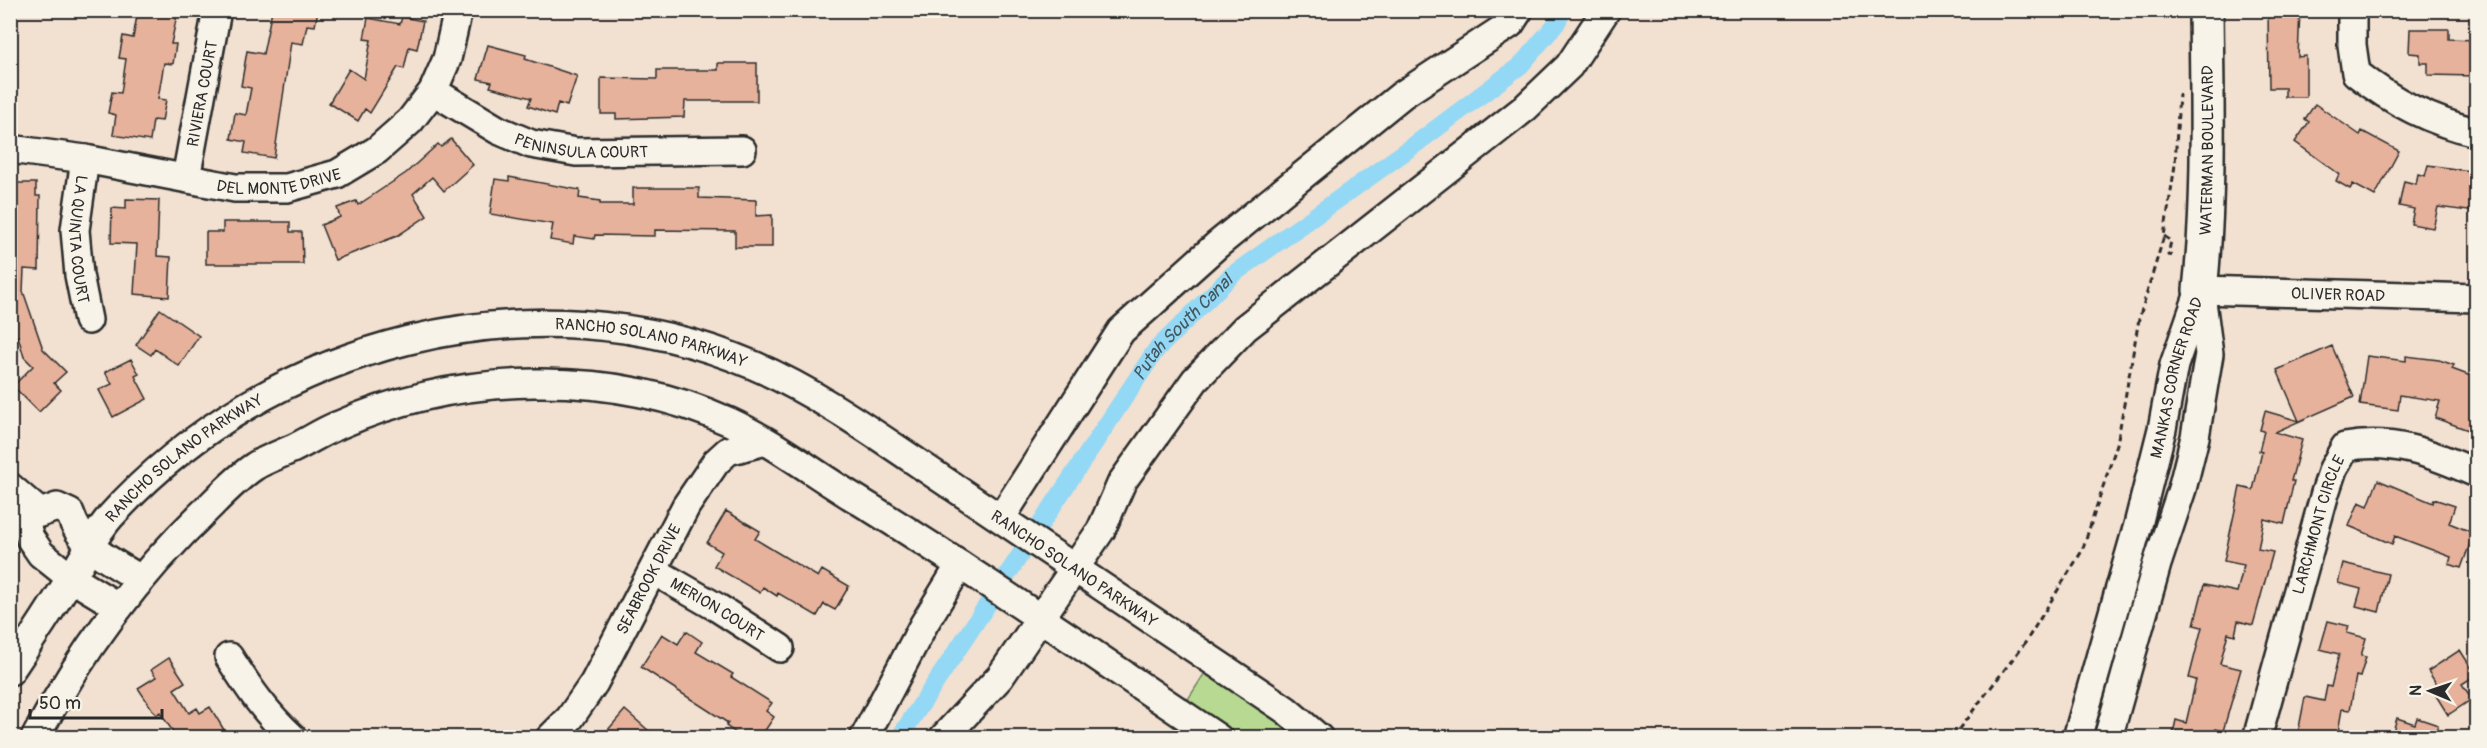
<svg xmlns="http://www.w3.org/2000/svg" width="2487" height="748" font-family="Pangolin,sans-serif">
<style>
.green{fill:#b8d992;stroke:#72825e;stroke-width:1.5}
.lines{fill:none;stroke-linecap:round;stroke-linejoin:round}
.canal{stroke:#93d8f5;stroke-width:18}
.building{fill:#e7b29b;stroke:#2b2b2b;stroke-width:1.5}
.minor-casing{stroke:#2b2b2b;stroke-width:32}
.major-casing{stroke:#2b2b2b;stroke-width:38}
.path{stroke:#2b2b2b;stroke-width:3;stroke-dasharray:6 4.5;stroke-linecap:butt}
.minor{stroke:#f7f3e8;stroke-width:27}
.major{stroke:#f7f3e8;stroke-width:33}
.labels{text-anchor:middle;stroke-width:6;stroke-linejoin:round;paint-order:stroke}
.street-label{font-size:16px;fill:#2b2b2b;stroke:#f7f3e8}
.water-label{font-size:18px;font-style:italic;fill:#45565e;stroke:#f7f3e8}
</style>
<rect width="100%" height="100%" fill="#f2e0d1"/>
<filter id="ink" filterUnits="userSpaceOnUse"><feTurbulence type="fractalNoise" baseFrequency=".0167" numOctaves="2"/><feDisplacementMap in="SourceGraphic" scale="12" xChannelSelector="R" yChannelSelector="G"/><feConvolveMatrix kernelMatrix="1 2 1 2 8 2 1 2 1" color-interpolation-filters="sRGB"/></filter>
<g filter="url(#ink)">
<!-- green -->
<path class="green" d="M1206 671 1285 725 1295 737H1235L1185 704Z"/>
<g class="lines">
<!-- canal -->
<path class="canal" id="s1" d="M899 738 1156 350 1232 275 1413 146 1521 65 1556 24 1563 10"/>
</g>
<!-- building -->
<path class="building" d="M138 10H178L171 44H176L173 64 164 63 158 99 166 100 162 121 153 120 150 141 113 135 116 115 108 113 112 92 121 93 126 59 119 58 123 36 133 38Z
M272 10H318L315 26 307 25 303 44 291 42 274 158 244 153 246 142 231 139 235 113 246 115 251 88 241 86 247 51 263 54Z
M2268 10H2300L2298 57 2306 56V97H2285V88H2269Z
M402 17 423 21 417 49 409 47 404 69 398 67 370 113 365 109 358 121 329 103 349 69 364 79 371 40 364 39 368 18 400 24Z
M2410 29H2449V39L2476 40V76L2428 75V63H2420V54L2409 53Z
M488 45 526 55 525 59 577 76 567 106 558 103 555 115 528 106 531 98 490 87 492 82 478 79Z
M718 63H757V101H685L684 117 616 119V114H601V78L657 79V70H718Z
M2315 104 2360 135 2362 131 2399 151 2375 196 2353 184 2350 189 2336 181 2339 174 2295 142 2309 122 2305 119Z
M451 139 473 165 444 191 432 177 413 194 427 216 397 236 335 260 321 225 340 217 337 208 356 201 358 205 406 173 438 144 441 147Z
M2428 165 2476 172V212L2438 207 2433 228 2411 224 2414 209 2399 206 2404 181 2416 184 2418 174 2425 176Z
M509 177 580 190 579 198 600 201V204H633V188H699V198L756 200V216L772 215V247H735V231L655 230V236L595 235 594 239 574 236 573 244 550 240 553 224 490 214 495 179 509 181Z
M10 183H36V196H40L39 270 24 269 23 291 43 349 66 372 54 383 61 390 39 412 13 386 33 366 24 357 18 336 10 339Z
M126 199 159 200 157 256 171 257 169 297 134 294 137 244 111 243 112 208 126 209Z
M223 222H290V232H302L303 264H206V232H223Z
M160 309 199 336 179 366 155 349 151 355 136 345Z
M2332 346 2354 397 2275 432 2302 440 2291 481H2294L2284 524 2264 519 2258 549 2273 552 2253 625 2238 621 2235 635 2228 633 2220 664 2241 669 2223 731 2216 729V732L2221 734V738H2172L2176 720 2186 723 2196 680 2189 678 2202 627 2194 625 2204 585 2237 592 2244 565 2224 561 2240 487 2253 490 2262 452 2259 451 2264 431 2260 430 2265 411 2299 421 2277 370Z
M2367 356 2406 361V356L2439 360 2454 365 2452 369 2476 378V415L2471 431 2435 418 2440 401 2400 395 2398 410 2360 405Z
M131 359 139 374 135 376 147 399 113 417 99 390 112 384 105 372Z
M2378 480 2433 503 2434 499 2455 506 2449 523 2474 533 2461 568 2449 564 2451 557 2395 536 2392 544 2349 526 2359 502 2368 506Z
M726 511 760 531 755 539 818 577 822 570 849 586 835 610 824 604 817 616 778 593 777 596 763 587 760 593 714 566 722 552 707 543Z
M2343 563 2388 574 2379 612 2356 606 2361 589 2338 583Z
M2328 621 2349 626 2347 633 2366 638 2361 656 2366 657 2360 677 2356 676 2350 710 2342 709 2337 738H2297L2305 697 2324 701 2327 686 2331 687 2339 654 2320 649Z
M686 631 702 642 696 652 733 674 731 677 772 703 766 711 774 717 760 738H743L726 726 728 723 641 667 662 634 678 644Z
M2460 650 2476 675 2462 684 2472 699 2448 715 2435 694 2441 691 2428 671Z
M169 658 185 682 174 689 189 713 197 708 200 713 210 707 229 738H177L160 712 156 715 138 688 156 677 151 670Z
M625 710 657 738H601Z
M2397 718 2415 724 2417 718 2438 725 2436 731 2448 734 2447 738H2391Z"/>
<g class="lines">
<!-- minor casing -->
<g class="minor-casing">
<g id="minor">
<path d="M2352 10V45L2356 73C2391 101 2432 122 2476 132"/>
<path id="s2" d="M433 91 498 130 531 144 576 152 742 150"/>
<path id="s3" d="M10 149 85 159 235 188H287L337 174 377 150 410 121 433 91 447 59 458 10"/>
<path id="s4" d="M85 159 75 230 79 275 88 320"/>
<path id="s5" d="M186 178 217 10"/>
<path id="s6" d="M2200 290 2476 298"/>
<path d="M10 487 40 513 57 507 70 513C82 550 109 559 140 579"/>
<path d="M10 501 23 514 30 538 41 554 71 578 119 607"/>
<path d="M1001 518 1121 331 1217 245 1402 95 1510 24 1519 10"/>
<path id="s7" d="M654 571 718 608 780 648"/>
<path d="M229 657C248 687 266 714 293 738"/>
<path id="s8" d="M10 671C33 637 55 603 77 568 87 551 97 532 110 517 268 342 533 271 753 365 825 396 890 445 955 488 1066 562 1175 636 1286 710L1319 738"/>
<path d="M35 738C80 653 138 575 207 509 221 495 238 477 255 466 267 459 281 454 294 448 309 441 323 431 339 425 458 372 610 367 730 422 773 442 812 472 853 497 977 573 1097 657 1218 738"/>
<path id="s9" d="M550 738 570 718 594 683 686 506 716 462 728 451 762 442"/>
<path d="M864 738 924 624 960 565"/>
<path d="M943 738 1000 677 1101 530 1122 482 1195 380 1245 328 1525 108 1569 66 1606 10"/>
<path id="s10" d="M2077 738 2138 525 2162 429 2174 365 2200 290"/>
<path d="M2108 738 2157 564 2182 489 2195 437 2209 354 2201 294"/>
<path id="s11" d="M2257 738 2325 493 2333 469 2345 447C2393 438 2433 454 2476 473"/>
</g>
</g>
<!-- major casing -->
<g class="major-casing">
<g id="major">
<path id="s12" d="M2200 290C2210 198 2207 103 2206 10"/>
</g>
</g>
<!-- path -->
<path class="path" d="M2164 236 2171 241 2168 255 2176 256
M1952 738 2025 643 2082 551 2117 444 2139 319 2164 236 2175 165 2179 94"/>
<!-- minor -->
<use href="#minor" class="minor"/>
<!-- major -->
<use href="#major" class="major"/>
</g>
</g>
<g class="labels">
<!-- street labels -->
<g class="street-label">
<text dy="6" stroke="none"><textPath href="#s5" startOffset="86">RIVIERA COURT</textPath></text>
<text dy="6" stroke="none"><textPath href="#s2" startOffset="162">PENINSULA COURT</textPath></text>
<text dy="6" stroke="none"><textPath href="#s12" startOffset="140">WATERMAN BOULEVARD</textPath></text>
<text dy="6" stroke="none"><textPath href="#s3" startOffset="273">DEL MONTE DRIVE</textPath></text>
<text dy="6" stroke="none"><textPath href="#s4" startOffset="81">LA QUINTA COURT</textPath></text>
<text dy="6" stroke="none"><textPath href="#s6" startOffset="138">OLIVER ROAD</textPath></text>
<text dy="6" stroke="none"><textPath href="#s8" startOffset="782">RANCHO SOLANO PARKWAY</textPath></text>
<text dy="6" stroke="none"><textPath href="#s10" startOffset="374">MANKAS CORNER ROAD</textPath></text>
<text dy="6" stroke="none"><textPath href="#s8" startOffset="279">RANCHO SOLANO PARKWAY</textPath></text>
<text dy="6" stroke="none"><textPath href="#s11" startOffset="222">LARCHMONT CIRCLE</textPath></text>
<text dy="6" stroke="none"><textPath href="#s8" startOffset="1268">RANCHO SOLANO PARKWAY</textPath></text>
<text dy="6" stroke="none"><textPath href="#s9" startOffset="188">SEABROOK DRIVE</textPath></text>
<text dy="6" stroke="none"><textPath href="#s7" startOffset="74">MERION COURT</textPath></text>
</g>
<!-- water labels -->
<g class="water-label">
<text dy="6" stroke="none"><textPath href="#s1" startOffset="500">Putah South Canal</textPath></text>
</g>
</g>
<!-- margin -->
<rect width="2487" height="748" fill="none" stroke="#f7f3e8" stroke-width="36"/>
<rect x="18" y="18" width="2451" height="712" fill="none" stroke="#2b2b2b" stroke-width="2" filter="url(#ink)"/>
<!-- north arrow -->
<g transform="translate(2430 691) rotate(272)" stroke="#f7f3e8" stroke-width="4.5" paint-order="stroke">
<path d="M0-4.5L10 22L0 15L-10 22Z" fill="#2b2b2b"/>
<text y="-9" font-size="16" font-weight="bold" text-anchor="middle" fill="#2b2b2b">N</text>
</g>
<!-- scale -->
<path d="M30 709v9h132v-9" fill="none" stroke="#2b2b2b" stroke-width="3"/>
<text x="39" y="709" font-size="18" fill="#2b2b2b" stroke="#f7f3e8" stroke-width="4.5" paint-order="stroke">50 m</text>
</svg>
